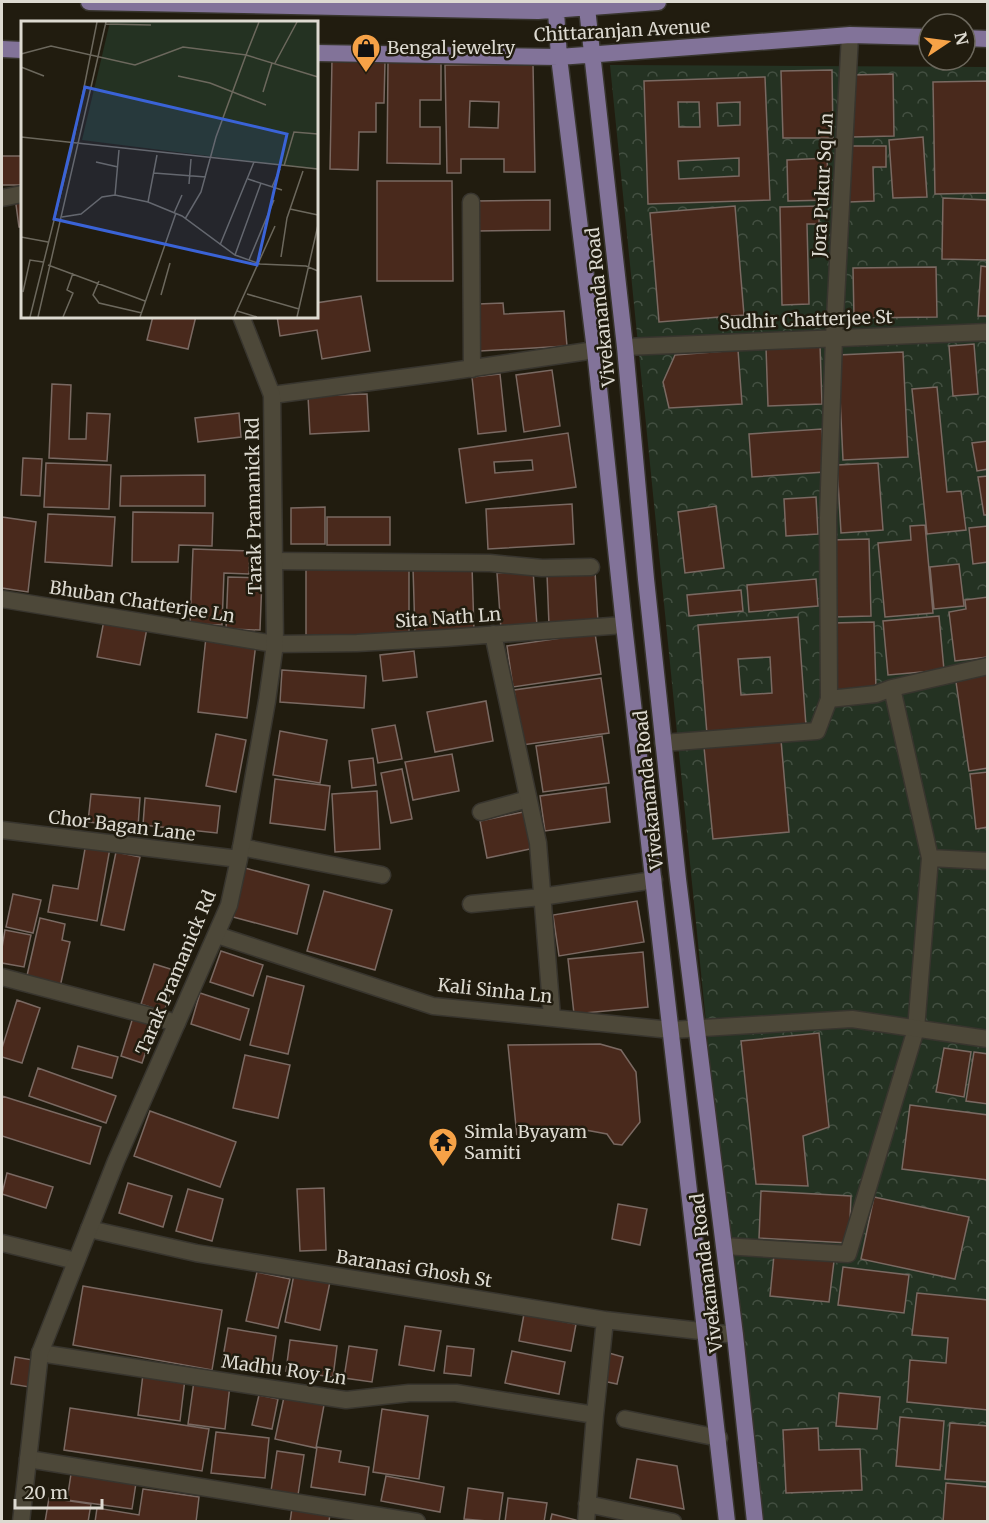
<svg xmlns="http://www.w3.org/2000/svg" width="989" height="1523" font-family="Merriweather,serif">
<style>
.park{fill:url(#park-crowns)}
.building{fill:#49291c;stroke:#7a6962;stroke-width:1.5;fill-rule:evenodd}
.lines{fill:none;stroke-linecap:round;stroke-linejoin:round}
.service-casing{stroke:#38352e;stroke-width:19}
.minor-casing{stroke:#38352e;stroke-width:19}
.tertiary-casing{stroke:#38352e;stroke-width:19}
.primary-casing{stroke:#38352e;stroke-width:19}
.service{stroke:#4d4839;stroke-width:16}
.minor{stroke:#4d4839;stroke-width:16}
.tertiary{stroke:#4d4839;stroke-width:16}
.primary{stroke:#827399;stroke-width:16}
.labels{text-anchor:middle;stroke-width:5;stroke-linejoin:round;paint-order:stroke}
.street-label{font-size:18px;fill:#dddad1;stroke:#211c0f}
.poi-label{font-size:18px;fill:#dddad1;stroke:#211c0f;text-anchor:start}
.inset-road{fill:none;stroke:#6c685d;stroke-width:1.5}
.view{fill:#3a63d7;fill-opacity:0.15;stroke:#3a63d7;stroke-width:3}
.inset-edge{fill:none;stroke:#dddad1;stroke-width:3}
</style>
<defs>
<pattern id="park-crowns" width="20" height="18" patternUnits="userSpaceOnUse" patternTransform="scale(1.5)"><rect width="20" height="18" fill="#243222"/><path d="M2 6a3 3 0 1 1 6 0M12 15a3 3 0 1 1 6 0" fill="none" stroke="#434f41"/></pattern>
</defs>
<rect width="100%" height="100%" fill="#211c0f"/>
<!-- park -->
<path class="park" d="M610 65 987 67V1521H756Z"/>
<!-- building -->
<path class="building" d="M332 59 385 61 384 103H376V132H359L358 170 330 169Z
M388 62 441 63V100H420V127H440V164L387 163Z
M533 64 535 172H504V159H461V173H447L445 65ZM470 101 499 102 498 128 469 127Z
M832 70 833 138H783L781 71Z
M893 74 894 136 852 137 851 75Z
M765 77 770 200 648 204 644 81ZM678 102H699L700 127H679ZM740 102V125L718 126 717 103ZM739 158V176L679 179 678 161Z
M988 81V193L935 194 933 82Z
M923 137 927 197 893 198 889 140Z
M848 146H886V167H873L874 201 849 202Z
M2 156H22V185H2Z
M827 158 829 200 788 201 787 160Z
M377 181H452L453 281H377Z
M15 197H22V227H19Z
M943 198 988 200V260L942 259Z
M550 200V230L477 231 476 201Z
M735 206 744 315 659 322 650 213Z
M819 206V224H807L809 304 782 305 780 207Z
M981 266 988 267V316H978Z
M936 267 937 317 854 318 853 268Z
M361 296 370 351 322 359 317 330 280 336 277 316H316V303Z
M503 303 504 314 564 311 567 346 480 351 478 304Z
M153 316H196L188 349 147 340Z
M974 344 978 394 953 396 949 346Z
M820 345 822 404 768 406 766 347Z
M738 350 742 404 669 408 663 382 675 355Z
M903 352 908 457 843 460 838 355Z
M552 370 560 426 524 432 516 375Z
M500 374 506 431 478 434 472 377Z
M52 384 71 385 69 439H86L87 413 110 414 107 461 49 458Z
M937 387 947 492 961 491 966 530 927 534 912 389Z
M367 394 369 431 310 434 308 396Z
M239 413 241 437 198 442 195 418Z
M822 429 825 472 752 477 749 434Z
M568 433 576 487 466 503 459 449ZM532 460 533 470 495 473 494 462Z
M988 441V469L977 471 972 443Z
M23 458 42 459 40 496 21 495Z
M46 463 111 465 109 509 44 507Z
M878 463 883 530 841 533 837 465Z
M205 475V506H120L121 476Z
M988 476V515H984L978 477Z
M816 497 818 534 786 536 784 499Z
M572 504 574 544 488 549 486 509Z
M716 506 724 568 685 573 678 512Z
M325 507V544H291V508Z
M133 512 213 513 212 546 179 545 178 562H132Z
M48 514 115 517 112 566 45 562Z
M2 517 36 522 28 592 2 588Z
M327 517H390V545H327Z
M925 525 933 613 885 617 878 543 911 540 910 526Z
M988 526V562L973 564 969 528Z
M869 539 871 616 833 617 831 540Z
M193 549 250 551 249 574 224 573 222 625 190 624Z
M959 564 964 606 934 609 930 567Z
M472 566 474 631 415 633 413 568Z
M306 567 409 568V637L306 636Z
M533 570 537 626 501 629 497 573Z
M595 571 598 622 549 625 547 574Z
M228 577 262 578 260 630 226 629Z
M816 579 818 606 749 612 747 585Z
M741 590 743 611 689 616 687 595Z
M988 597V657L955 661 949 612 966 609 965 600Z
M939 616 944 670 888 675 883 621Z
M798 617 806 726 707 734 698 625ZM770 657 772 693 741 695 738 659Z
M104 620 147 628 140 665 97 657Z
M874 622 876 690 833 691 832 623Z
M595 633 601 674 513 687 507 646Z
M206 637 256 643 247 718 198 712Z
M414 651 417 677 383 681 380 655Z
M282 670 366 676 364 708 280 702Z
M988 671V768L969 771 955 675Z
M601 678 609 733 522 745 514 690Z
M486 701 493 741 435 752 427 712Z
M395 725 402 759 378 763 372 729Z
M280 731 327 740 320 783 273 775Z
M216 734 246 740 236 792 206 786Z
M602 736 609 783 543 792 536 746Z
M781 740 789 832 713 839 704 747Z
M452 754 459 791 413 800 405 762Z
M373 758 376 785 352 788 349 761Z
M402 769 412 819 391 823 381 773Z
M988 772V827L976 829 970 774Z
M275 779 330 786 325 830 270 823Z
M606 787 610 822 545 831 540 796Z
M377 791 380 849 335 852 332 794Z
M91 794 140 798 138 827 88 822Z
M145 798 220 806 217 833 143 825Z
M528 811 535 848 487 858 480 821Z
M86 843 110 848 97 921 48 912 53 885 78 889Z
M116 852 140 857 124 930 101 925Z
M245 868 309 885 297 934 233 917Z
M324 891 392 910 375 970 307 951Z
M13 894 41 900 33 933 6 927Z
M637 901 644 942 559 956 553 915Z
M40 918 65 924 62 940 70 942 60 987 26 980Z
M5 930 31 935 24 967 2 963V948Z
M221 951 263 965 253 996 210 982Z
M643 952 648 1007 574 1014 568 959Z
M154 964 177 971 164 1012 141 1004Z
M267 976 304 986 288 1054 250 1045Z
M200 993 249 1009 240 1040 191 1024Z
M17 1000 40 1008 22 1063 2 1057V1048Z
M134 1014 156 1022 142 1063 121 1056Z
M819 1033 829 1127 803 1136 808 1186 756 1184 741 1041Z
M600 1044 621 1050 636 1072 640 1122 622 1145 614 1144 607 1134 580 1129 517 1137 508 1045Z
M78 1046 118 1057 112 1078 72 1068Z
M944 1048 971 1052 964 1097 936 1092Z
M974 1052 988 1054V1104L966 1101Z
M245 1055 290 1065 278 1118 233 1108Z
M38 1068 116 1096 106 1123 29 1096Z
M2 1096 101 1127 90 1164 2 1136Z
M910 1105 988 1115V1180L902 1169Z
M150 1111 236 1142 220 1187 134 1156Z
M7 1173 53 1187 46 1208 2 1194Z
M128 1183 172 1196 163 1227 119 1213Z
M324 1188 326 1250 300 1251 297 1189Z
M188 1189 223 1199 212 1241 176 1231Z
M761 1191 851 1196 849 1243 759 1238Z
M874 1197 969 1217 955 1279 861 1259Z
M618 1204 647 1209 640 1245 612 1239Z
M774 1255 834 1261 829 1302 770 1296Z
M843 1267 909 1275 904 1313 838 1305Z
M257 1272 290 1279 278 1328 246 1321Z
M294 1274 330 1282 320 1330 285 1322Z
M83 1286 222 1310 212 1370 73 1345Z
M917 1293 988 1300V1410L907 1402 910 1360 946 1363 948 1338 912 1335Z
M524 1314 576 1324 571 1351 519 1341Z
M405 1326 441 1331 434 1371 399 1365Z
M228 1328 276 1336 271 1371 222 1363Z
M290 1340 337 1346 333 1377 286 1371Z
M349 1346 377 1350 372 1382 344 1378Z
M447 1346 474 1349 471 1376 444 1373Z
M512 1351 565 1362 559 1394 505 1383Z
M609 1353 623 1357 617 1384 603 1381Z
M15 1357 33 1360 29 1387 11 1384Z
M143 1374 185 1379 180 1421 138 1415Z
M194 1381 230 1385 225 1429 188 1424Z
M839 1393 880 1397 877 1429 836 1426Z
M259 1395 278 1399 272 1429 252 1425Z
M284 1397 324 1405 316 1448 275 1439Z
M70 1408 209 1429 202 1471 64 1450Z
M382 1409 428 1416 419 1479 373 1472Z
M900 1417 944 1421 940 1470 896 1466Z
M950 1423 988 1426V1482L945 1479Z
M818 1428 819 1450 860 1449 862 1490 786 1493 783 1430Z
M216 1432 269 1438 265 1478 211 1473Z
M317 1447 341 1451 339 1462 369 1467 365 1495 311 1487Z
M277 1451 304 1455 298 1495 271 1491Z
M637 1459 677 1466 684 1509 630 1498Z
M71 1474 136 1483 132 1509 67 1500Z
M386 1476 444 1487 440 1512 381 1501Z
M946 1483 988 1487V1522H943Z
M468 1488 503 1493 499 1522 464 1519Z
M143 1489 199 1497 196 1522H95L97 1508 139 1515Z
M49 1498 91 1504 88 1522H45Z
M508 1498 547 1503 544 1522H505Z
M292 1508 330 1513 329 1522H290Z
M552 1514 580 1521V1522H550Z"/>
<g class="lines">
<!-- service casing -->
<g class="service-casing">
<path id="service" d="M850 35 834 337 828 518 829 699 876 694 892 688 988 666
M2 198 22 194
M625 347 988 332
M274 561 490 563 542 568 591 567
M2 599 275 644
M663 743 817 731 829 699
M481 812 528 799
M930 858 988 861
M2 977 177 1023
M2 1243 76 1261
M724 1246 848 1254 916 1029 930 858 892 688
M625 1419 719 1438"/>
</g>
<!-- minor casing -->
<g class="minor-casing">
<path id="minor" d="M471 202 472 369
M272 395 446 372 595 350
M493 634 538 843 552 1017
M275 644 357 643 446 638 624 625
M241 847 382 875
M471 904 541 897 654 880
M217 935 433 1006 671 1030
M89 1229 196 1253 605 1320 735 1335
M40 1353 346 1400 409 1393H456L595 1415
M28 1459 417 1522
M587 1504 673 1522
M586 1522 595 1415 605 1320"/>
</g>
<!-- tertiary casing -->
<g class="tertiary-casing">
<path id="tertiary" d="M2 830 239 859
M671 1030 852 1019 988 1039
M21 1522 40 1353 116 1161 229 905 239 859 267 701 275 644 272 395 241 316"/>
</g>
<!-- primary casing -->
<g class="primary-casing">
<path id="primary" d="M89 2 538 11 658 2
M587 8 625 347 646 579 678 879 735 1335 755 1522
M556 11 559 57 595 350 624 625 727 1522
M965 38 988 39
M2 49 22 50
M316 53 559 57 850 35 929 37"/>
</g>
<!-- service -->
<use href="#service" class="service"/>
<!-- minor -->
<use href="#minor" class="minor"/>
<!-- tertiary -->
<use href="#tertiary" class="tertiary"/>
<!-- primary -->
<use href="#primary" class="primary"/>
</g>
<!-- icons -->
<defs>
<g id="shop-pin" transform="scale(1.5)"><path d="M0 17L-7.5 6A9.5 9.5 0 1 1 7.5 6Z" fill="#f6a247" stroke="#211c0f"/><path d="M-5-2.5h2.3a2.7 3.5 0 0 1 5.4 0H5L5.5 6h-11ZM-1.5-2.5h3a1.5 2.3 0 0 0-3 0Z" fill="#111"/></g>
<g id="temple-pin" transform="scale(1.5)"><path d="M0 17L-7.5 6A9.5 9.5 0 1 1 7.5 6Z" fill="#f6a247" stroke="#211c0f"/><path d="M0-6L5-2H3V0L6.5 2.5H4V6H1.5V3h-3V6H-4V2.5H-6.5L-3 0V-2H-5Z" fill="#111"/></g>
</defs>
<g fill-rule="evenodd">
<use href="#shop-pin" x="366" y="48"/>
<use href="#temple-pin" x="443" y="1142"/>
</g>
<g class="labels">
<!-- street labels -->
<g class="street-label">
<text transform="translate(622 31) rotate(-3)" y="6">Chittaranjan Avenue</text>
<text transform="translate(823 185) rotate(-87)" y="6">Jora Pukur Sq Ln</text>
<text transform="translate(601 307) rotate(-96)" y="6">Vivekananda Road</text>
<text transform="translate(806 320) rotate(-2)" y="6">Sudhir Chatterjee St</text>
<text transform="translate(254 506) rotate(-91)" y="6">Tarak Pramanick Rd</text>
<text transform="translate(142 602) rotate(9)" y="6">Bhuban Chatterjee Ln</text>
<text transform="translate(448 618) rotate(-4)" y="6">Sita Nath Ln</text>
<text transform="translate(649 790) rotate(-96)" y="6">Vivekananda Road</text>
<text transform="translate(122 826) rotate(7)" y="6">Chor Bagan Lane</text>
<text transform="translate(176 973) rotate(-67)" y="6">Tarak Pramanick Rd</text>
<text transform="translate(495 991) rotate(6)" y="6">Kali Sinha Ln</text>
<text transform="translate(414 1269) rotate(9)" y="6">Baranasi Ghosh St</text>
<text transform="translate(707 1273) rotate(-97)" y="6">Vivekananda Road</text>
<text transform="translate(284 1370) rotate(8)" y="6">Madhu Roy Ln</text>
</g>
<!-- poi labels -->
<g class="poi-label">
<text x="387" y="54">Bengal jewelry</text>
<text x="464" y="1138">Simla Byayam<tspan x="464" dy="21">Samiti</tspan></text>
</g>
</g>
<!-- overview -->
<g transform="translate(21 21)">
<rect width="297" height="297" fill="#211c0f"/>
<path d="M89 1H297V149L61 119Z" fill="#243222"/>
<path class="inset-road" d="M85 3 130 4M0 33 30 25 114 44 162 26 225 34 238 1M254 42 276 1M0 46 23 55M157 55 189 62 245 84M242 71 251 42M0 116 297 148M75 141 97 146M263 145 273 111 297 113M133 152 185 156M227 158 261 169M168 163 170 138M251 166 259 148M94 174 98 129M127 181 136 134M269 188 297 194M153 192 161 174M41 196 60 193 81 176 94 174 127 181 161 195 214 234 239 243 285 245 297 250M164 198 180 171 195 116 225 34 297 56M0 216 27 221M199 224 233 141M214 234 240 162M260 236 266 197 282 150M228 239 253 179M27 244 124 280M78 260 72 274 78 282 121 292M2 271 9 239 22 241M226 273 278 288M140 274 149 242M216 290 236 296M9 296 51 127 76 1M17 296 85 1M42 296 52 272 46 269 52 252M119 296 155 192M213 296 254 205M276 296 297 204"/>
<path class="view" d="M64 66 266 113 236 244 33 198Z"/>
<rect width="297" height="297" class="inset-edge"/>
</g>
<!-- border -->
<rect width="989" height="1523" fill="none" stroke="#dddad1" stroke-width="6"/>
<!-- north arrow -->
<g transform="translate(947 42) rotate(77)"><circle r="28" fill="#211c0f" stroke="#6c685d" stroke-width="1.5"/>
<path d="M0-4.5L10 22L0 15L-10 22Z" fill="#f6a247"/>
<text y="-9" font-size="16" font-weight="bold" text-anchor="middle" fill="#dddad1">N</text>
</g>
<!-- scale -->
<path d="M15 1499v9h87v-9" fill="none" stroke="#dddad1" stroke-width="3"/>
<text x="24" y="1499" font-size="18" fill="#dddad1" stroke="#211c0f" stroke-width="4.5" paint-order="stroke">20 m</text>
</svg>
